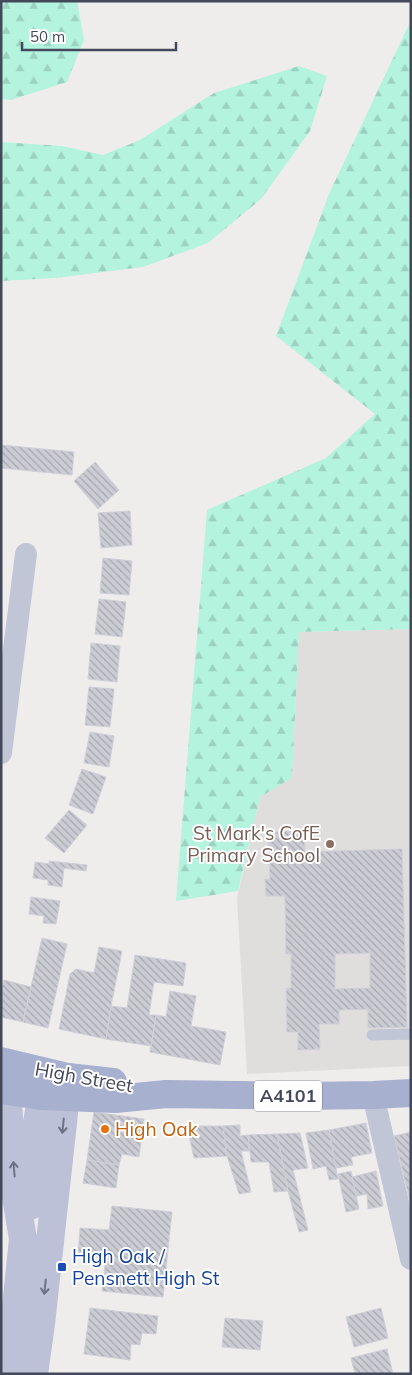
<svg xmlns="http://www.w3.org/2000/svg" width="412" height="1375" font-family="Mulish,sans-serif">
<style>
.education{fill:#e0dddd}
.forest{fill:url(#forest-firs)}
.building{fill:url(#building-back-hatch);stroke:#cfcfd9;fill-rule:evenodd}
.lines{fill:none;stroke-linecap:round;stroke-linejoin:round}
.service{stroke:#c0c6d5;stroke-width:11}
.minor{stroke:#c0c6d5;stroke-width:22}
.secondary{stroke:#bcc1d8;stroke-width:28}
.primary{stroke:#a8b0cf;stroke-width:28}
.oneway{stroke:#6d7287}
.education-dot{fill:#8d6e63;stroke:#fff;stroke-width:2}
.food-dot{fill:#e8710a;stroke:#fff;stroke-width:2}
.transit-dot{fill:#1a4fb4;stroke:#fff;stroke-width:2}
.labels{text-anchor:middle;stroke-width:4;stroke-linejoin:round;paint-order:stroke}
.shield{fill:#fff;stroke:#7b7f8c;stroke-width:1}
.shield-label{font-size:18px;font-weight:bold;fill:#43485b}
.education-label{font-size:19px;fill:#785e54;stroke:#fff;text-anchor:end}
.street-label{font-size:19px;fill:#43485b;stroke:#fff}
.food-label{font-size:19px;fill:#c56008;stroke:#fff;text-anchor:start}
.transit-label{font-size:19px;fill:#164399;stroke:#fff;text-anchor:start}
</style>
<defs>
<pattern id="forest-firs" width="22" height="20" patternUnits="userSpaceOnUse" patternTransform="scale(1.25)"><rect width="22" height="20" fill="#b4f3de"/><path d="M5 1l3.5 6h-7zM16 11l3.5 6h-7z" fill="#9cd2c1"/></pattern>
<pattern id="building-back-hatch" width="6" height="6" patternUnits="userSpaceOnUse" patternTransform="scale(1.25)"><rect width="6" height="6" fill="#ccccd5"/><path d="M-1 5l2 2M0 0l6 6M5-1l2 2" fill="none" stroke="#a7a8b0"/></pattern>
</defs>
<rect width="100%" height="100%" fill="#efedec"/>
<!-- education -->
<path class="education" d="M411 629V1066L247 1074 237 898 260 797 292 778 299 632Z"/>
<!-- forest -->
<path class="forest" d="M1 1H77L84 40 67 82 11 100 1 99Z
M411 20V629L299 632 292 778 260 797 238 891 176 901 207 510 326 458 375 414 276 336 329 194Z
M299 66 327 76 310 131 261 199 208 243 143 267 55 278 1 281V142L62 146 103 155 140 140 214 93Z"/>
<!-- building -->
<path class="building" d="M1 445 74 452 72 475 1 468Z
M95 462 119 490 98 509 74 481Z
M130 511 132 545 101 548 98 513Z
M103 558 132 561 129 595 100 593Z
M99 599 126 602 122 637 95 634Z
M91 643 120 646 117 682 88 679Z
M89 687 114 689 110 727 85 725Z
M90 732 114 736 109 767 84 763Z
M82 769 106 777 93 814 69 805Z
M69 810 87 825 64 853 45 838Z
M304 831 305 852 402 849 407 1027 368 1028V1009L339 1010V1024H319L320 1049 298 1050V1032H287L286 988H291V954H286L285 896H266L265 879H270L268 832ZM370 953V988L335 989V954Z
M49 861 87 865 86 871 64 868 62 887 48 885V880L33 878 35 862 49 864Z
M31 897 60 901 56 924 43 923 44 916 29 914Z
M42 938 67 944 48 1028 23 1022Z
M99 947 122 951 111 1006 106 1039 59 1029 70 974 76 969 94 973Z
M135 955 186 963 183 986 154 982 149 1015H156L151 1046 106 1039 111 1006 127 1008Z
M4 980 31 987 23 1022 1 1017V993Z
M170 991 196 996 191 1026 226 1032 220 1065 150 1052 156 1015 166 1017Z
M94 1112 144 1119 139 1157 122 1154 119 1165 87 1160Z
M366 1123 372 1153 351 1157 353 1165 336 1168 329 1130Z
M240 1125V1136L248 1135 249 1151H241L251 1192 239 1194 227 1156 223 1126Z
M187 1126H223L227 1156 194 1158Z
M329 1130 338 1179 329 1180 326 1166 313 1169 306 1133Z
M411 1132V1206L394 1136Z
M300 1133 308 1168 293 1170 308 1230 299 1232 288 1191 277 1134Z
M277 1134 288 1191 274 1192 269 1162H251L248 1135Z
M87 1160 119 1165 116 1188 83 1183Z
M351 1171 359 1209 346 1212 338 1174Z
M376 1171 383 1206 368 1209 367 1194 356 1196 352 1177Z
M112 1206 172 1212 163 1297 102 1291 106 1258 78 1255 80 1228 109 1230Z
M90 1308 158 1316 156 1334 142 1333 140 1345 131 1344 130 1360 84 1354Z
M381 1308 388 1338 354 1347 346 1317Z
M225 1318 263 1321 260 1350 222 1347Z
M387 1349 393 1374H355L351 1358Z"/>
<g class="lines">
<!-- service -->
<path class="service" d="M372 1035 411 1034"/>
<!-- minor -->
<path class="minor" d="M1 753 26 554
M373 1095 411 1259"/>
<!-- secondary -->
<path class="secondary" d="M7 1091 15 1191 23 1239 9 1374
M30 1206 35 1138 41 1096 55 1077
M34 1374 41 1324 68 1077"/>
<!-- primary -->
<path class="primary" d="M1 1061 68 1077 113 1082
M1 1089 7 1091 41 1096 115 1099 166 1094 300 1096 373 1095 411 1093"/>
</g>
<!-- one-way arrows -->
<defs><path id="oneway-shaft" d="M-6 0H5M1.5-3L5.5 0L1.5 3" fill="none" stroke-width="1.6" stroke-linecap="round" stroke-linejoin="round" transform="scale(1.25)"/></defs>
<g class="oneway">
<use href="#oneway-shaft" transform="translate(63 1126) rotate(96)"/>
<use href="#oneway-shaft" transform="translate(14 1169) rotate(-95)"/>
<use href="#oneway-shaft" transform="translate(45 1287) rotate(96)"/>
</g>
<!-- markers -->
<circle class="education-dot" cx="330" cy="844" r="5"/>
<circle class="food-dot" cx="105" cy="1129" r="5"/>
<rect class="transit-dot" x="57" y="1262" width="10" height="10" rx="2.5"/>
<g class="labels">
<!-- shield labels -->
<rect class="shield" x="254" y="1080.5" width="68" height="31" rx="4"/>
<g class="shield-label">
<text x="288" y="1102">A4101</text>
</g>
<!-- education labels -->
<g class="education-label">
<text x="320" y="840">St Mark's CofE<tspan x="320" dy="22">Primary School</tspan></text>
</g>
<!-- street labels -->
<g class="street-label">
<text transform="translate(84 1077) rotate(10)" y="7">High Street</text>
</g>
<!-- food labels -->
<g class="food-label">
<text x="115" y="1136">High Oak</text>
</g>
<!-- transit labels -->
<g class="transit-label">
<text x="72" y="1263">High Oak /<tspan x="72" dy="22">Pensnett High St</tspan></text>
</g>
</g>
<!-- border -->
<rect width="412" height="1375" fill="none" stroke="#43485b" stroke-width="5"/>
<!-- scale -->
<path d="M22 42v8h154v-8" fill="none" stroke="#43485b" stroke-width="2.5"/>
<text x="30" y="42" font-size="15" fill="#43485b" stroke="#ffffff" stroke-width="4" paint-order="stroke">50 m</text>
</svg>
